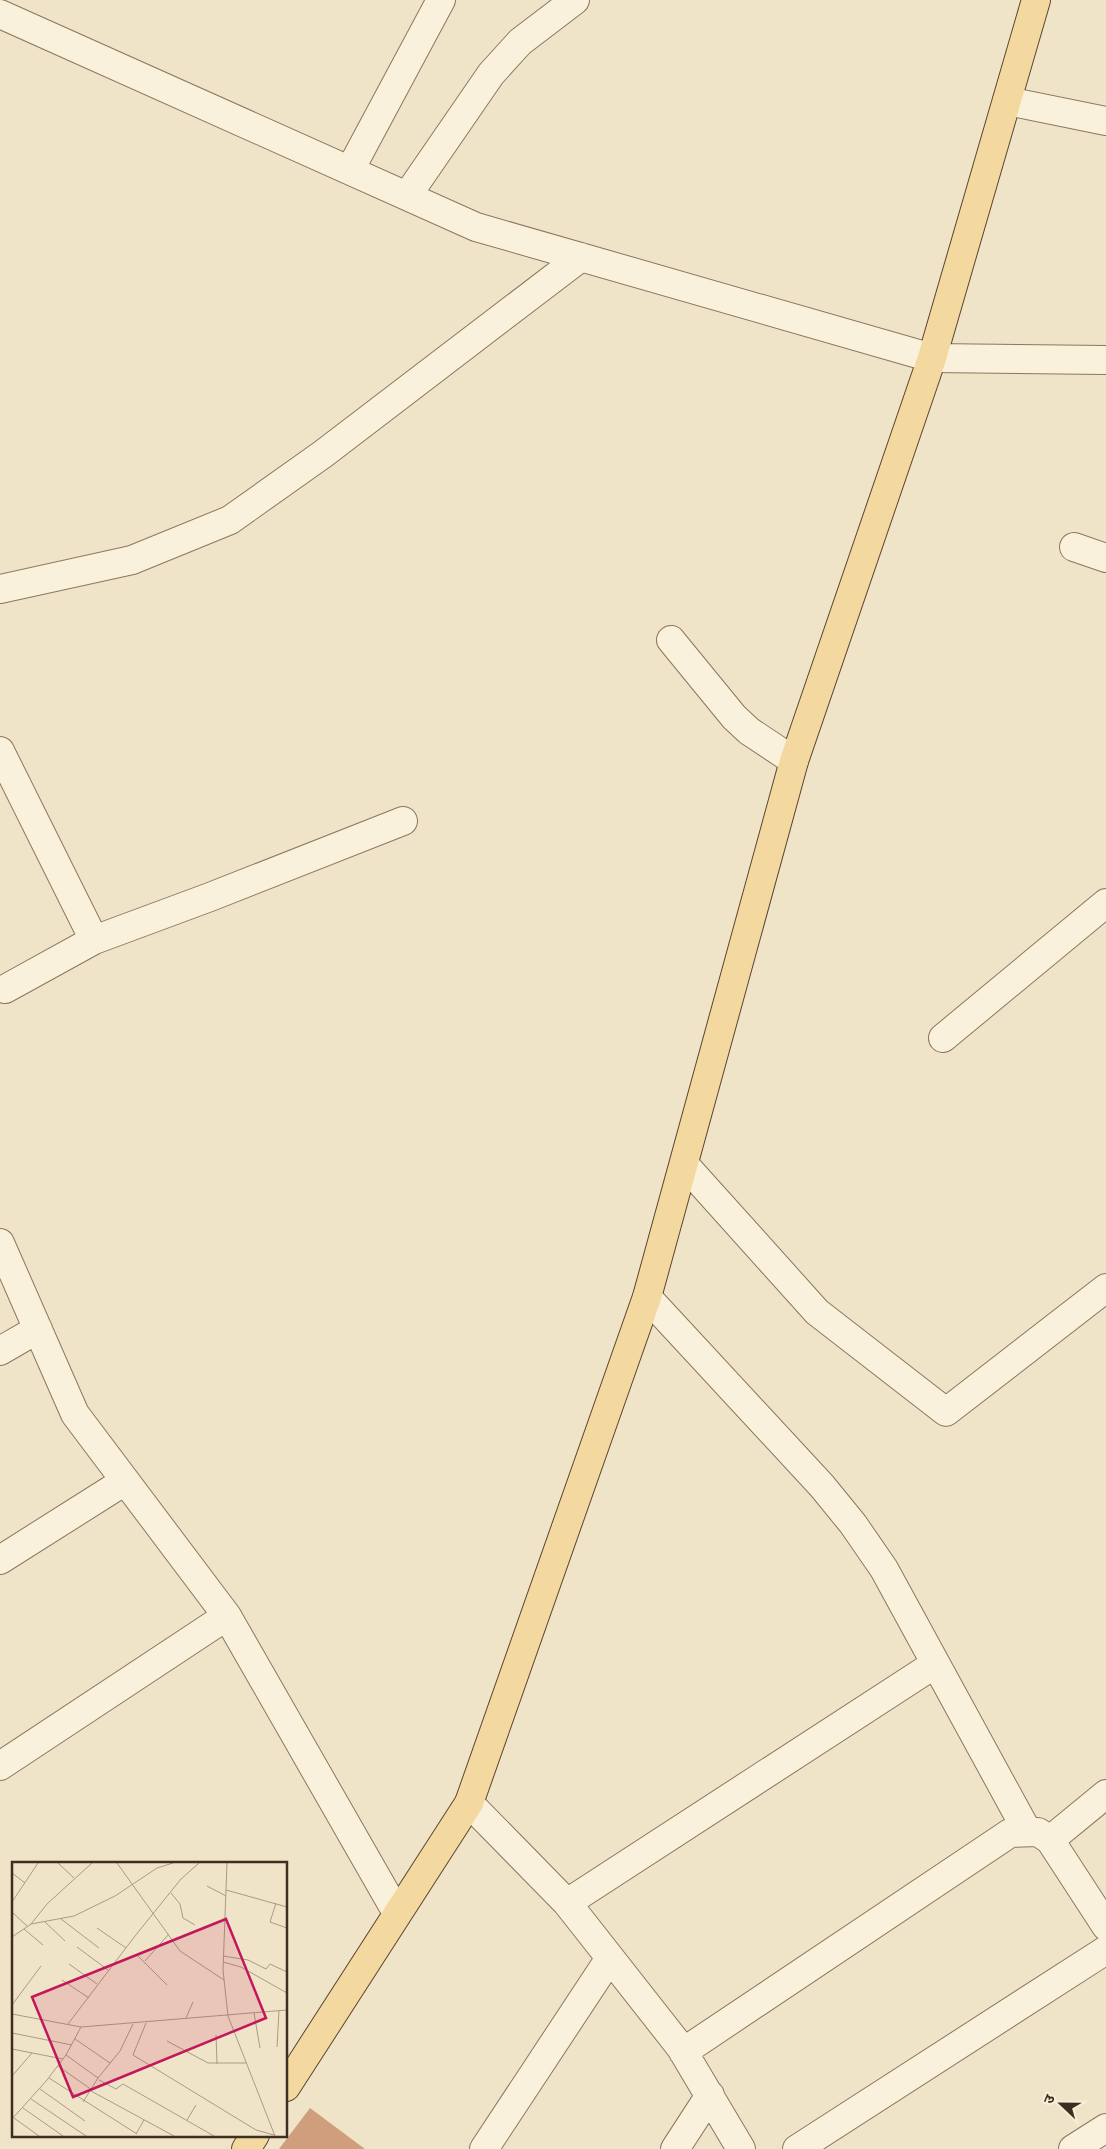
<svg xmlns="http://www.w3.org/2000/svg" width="1106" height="2149" font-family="'Zilla Slab','Noto Sans Devanagari',serif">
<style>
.building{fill:#cf9f7d}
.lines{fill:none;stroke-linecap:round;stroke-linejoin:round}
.minor-casing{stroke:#8d765c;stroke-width:30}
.major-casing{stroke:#5b4430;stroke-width:30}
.minor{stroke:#faf1dc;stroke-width:28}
.major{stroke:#f3d9a0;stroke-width:28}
.inset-road{fill:none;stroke:#a89b85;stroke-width:1}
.view{fill:#c2185b;fill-opacity:0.15;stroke:#c2185b;stroke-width:2.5}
.inset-edge{fill:none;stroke:#3d2e20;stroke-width:2.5}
</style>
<rect width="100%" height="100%" fill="#f0e4c8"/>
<!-- building -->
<path class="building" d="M310 2108 365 2149H279Z"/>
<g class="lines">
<!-- minor casing -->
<g class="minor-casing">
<path id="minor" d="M0 14 476 227 932 358 1106 360
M1007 101 1106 121
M350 170 441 0
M407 196 491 74 520 42 575 0
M1074 547 1106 558
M0 589 132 560 230 520 323 454 581 257
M671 640 734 717 749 731 794 761
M0 751 94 940
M5 989 94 940 210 897 403 821
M943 1038 1106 903
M684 1164 817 1312 946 1412 1106 1288
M0 1243 75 1414 227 1616 397 1913
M647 1297 822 1486 853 1524 884 1569 1027 1831
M0 1351 38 1329
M0 1560 125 1481
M0 1766 227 1616
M469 1803 567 1903 593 1936 681 2048 741 2149
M1050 1840 1106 1794
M567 1903 935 1664
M683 2052 1010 1833 1038 1832 1050 1840 1106 1926
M484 2149 610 1958
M675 2149 710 2095
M797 2149 1106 1950
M1073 2149 1106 2128"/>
</g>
<!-- major casing -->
<g class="major-casing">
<path id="major" d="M286 2087 469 1803 647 1297 794 761 932 358 1036 0
M246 2149 255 2135"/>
</g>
<!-- minor -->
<use href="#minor" class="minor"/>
<!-- major -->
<use href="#major" class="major"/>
</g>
<!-- overview -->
<g transform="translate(12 1862)">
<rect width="275" height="275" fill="#f0e4c8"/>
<path class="inset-road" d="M46 1 62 16M105 1 168 89 212 118M215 1 211 108 216 154 263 274M0 11 13 21M195 24 214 34M214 28 275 45M159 31 168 42 171 56 183 63M0 40 26 1M264 41 258 60 275 66M0 50 16 65M49 57 87 86M33 60 53 79M19 62 62 54 103 34 145 6 161 1M85 66 114 86M12 67 31 83M0 75 19 62 35 42 80 1M65 85 96 108M125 93 155 123M211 94 236 98 254 107 258 102 275 110M133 99 157 72M211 100 229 105 275 131M57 102 85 122M50 118 77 136M0 143 29 104M242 151 248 186M0 152 69 165 275 148M174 156 181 140M134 161 121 193 244 268 262 273M56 162 123 74 169 17 187 1M0 171 60 183M204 173 205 202M63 177 98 201M155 179 196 201H234M265 185 267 148M0 187 51 197M54 193 86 216 71 240M46 204 80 228M0 214 20 191M37 216 125 272M86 216 108 189 121 162M87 218 104 227 111 222 202 274M28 227 73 259M79 229 162 274M19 237 74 274M11 246 51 274M2 256 27 274M0 257 35 218 54 193 69 165M175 258 184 243M124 272 132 258"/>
<path class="view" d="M214 57 254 156 61 235 20 135Z"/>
<rect width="275" height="275" class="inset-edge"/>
</g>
<!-- north arrow -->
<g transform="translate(1061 2104) rotate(292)" stroke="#f7eed8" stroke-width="4" paint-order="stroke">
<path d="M0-4L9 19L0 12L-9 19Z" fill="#3d2e20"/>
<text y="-8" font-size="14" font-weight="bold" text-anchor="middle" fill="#3d2e20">उ</text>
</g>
</svg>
